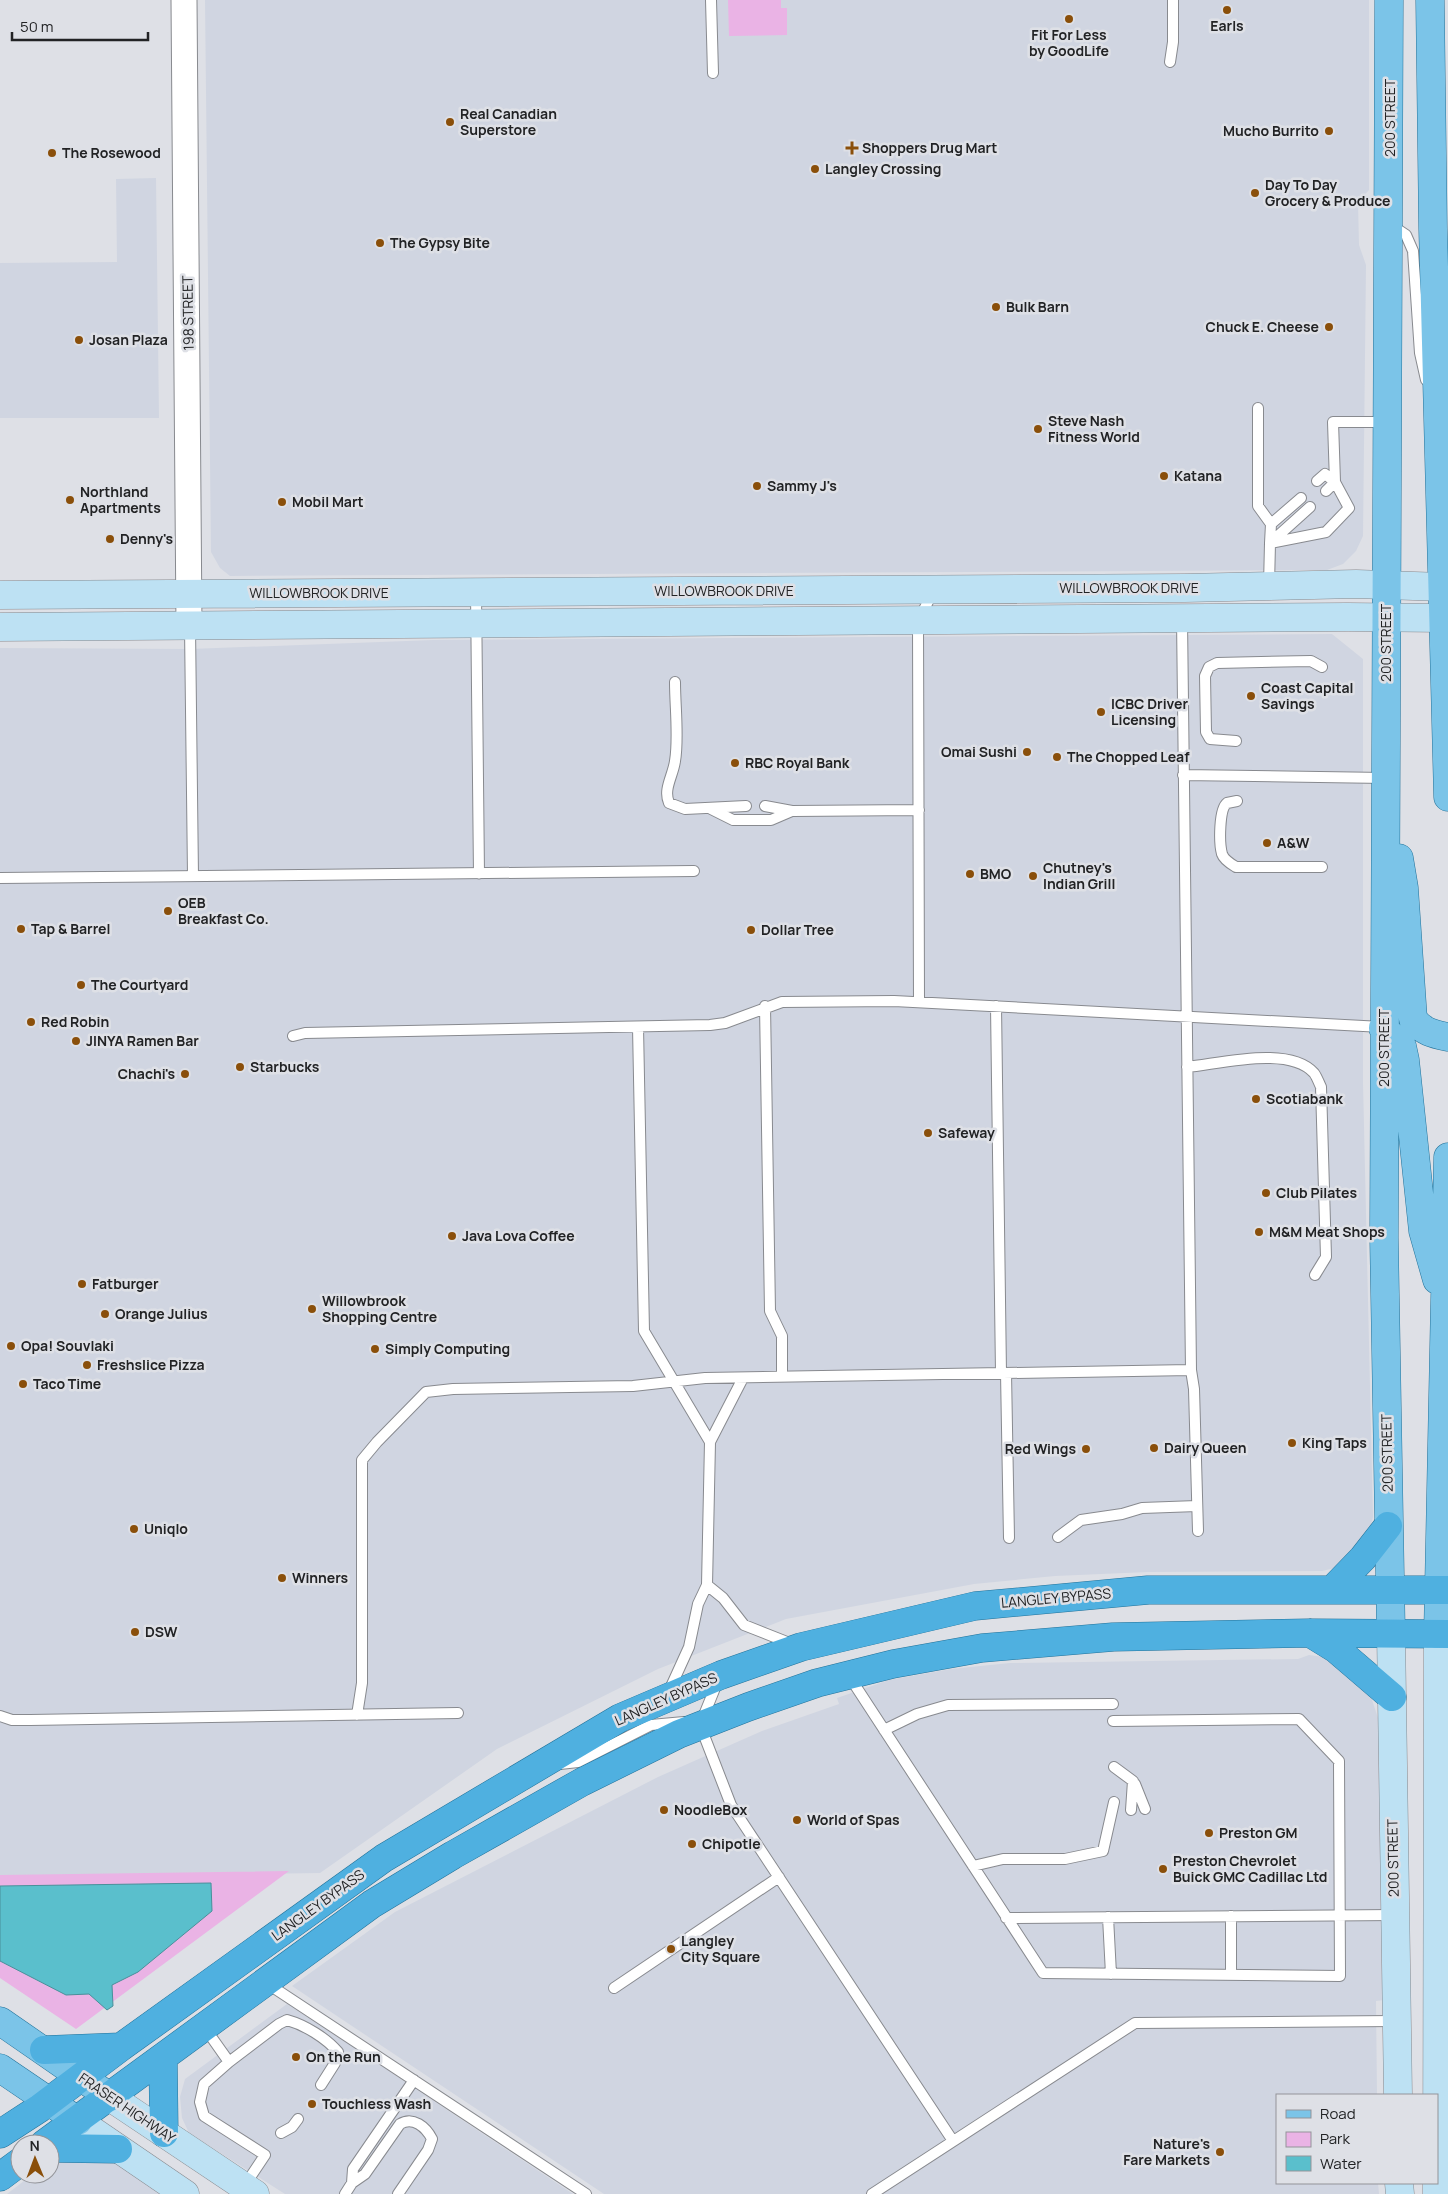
<svg xmlns="http://www.w3.org/2000/svg" width="1448" height="2194" font-family="Manrope,sans-serif">
<style>
.built{fill:#d0d5e1}
.green{fill:#eab3e5}
.water{fill:#5abfcc;stroke:#49909a}
.lines{fill:none;stroke-linecap:round;stroke-linejoin:round}
.service-casing{stroke:#888a8f;stroke-width:12}
.tertiary-casing{stroke:#888a8f;stroke-width:27}
.secondary-casing{stroke:#888a8f;stroke-width:29}
.primary-casing{stroke:#237299;stroke-width:29}
.trunk-casing{stroke:#237299;stroke-width:29}
.service{stroke:#fff;stroke-width:10}
.tertiary{stroke:#fff;stroke-width:25}
.secondary{stroke:#bde1f3;stroke-width:28}
.primary{stroke:#7bc4e8;stroke-width:28}
.trunk{stroke:#4fb0e0;stroke-width:28}
.poi-dot{fill:#8a4f0a;stroke:#dee0e6;stroke-width:2}
.labels{text-anchor:middle;stroke-width:5;stroke-linejoin:round;paint-order:stroke}
.poi-label{font-size:14px;font-weight:bold;fill:#222325;stroke:#dee0e6;text-anchor:start}
.street-label{font-size:14px;fill:#222325;stroke:#dee0e6}
</style>
<rect width="100%" height="100%" fill="#dee0e6"/>
<!-- built -->
<path class="built" d="M205 0H1369V190L1358 202 1359 245 1366 265 1363 536 1356 551 1343 564 1327 570 230 576 220 568 211 552Z
M156 178 159 418H0V263L117 262 116 179Z
M1332 634 1363 659V1083L1373 1517 1367 1541 1343 1566 1322 1571 1148 1572 1055 1576 974 1584 786 1619 658 1669 497 1749 320 1873 0 1878V648L190 649 433 640Z
M1309 1655 1331 1658 1371 1697 1381 1727 1385 2000 1376 2001 1377 2095H1277V2183H1378L1379 2194H604L292 1986 395 1912 658 1777 762 1731 839 1704 837 1698 889 1680 951 1669 1010 1663 1298 1659Z
M287 2004 362 2053 573 2194H285L189 2133 182 2118 180 2097 185 2079Z
M102 2156 166 2194H7L33 2174H50V2161Z"/>
<!-- green -->
<path class="green" d="M728 0H781V8H787V35L729 36Z
M289 1871 76 2029 0 1978V1875Z"/>
<!-- water -->
<path class="water" d="M211 1883 212 1911 138 1972 112 1985 113 2006 107 2010 89 1994 66 1995 0 1961V1886Z"/>
<g class="lines">
<!-- service casing -->
<g class="service-casing">
<path id="service" d="M711 0 713 73
M1170 62 1173 42V0
M1391 225 1406 235 1413 251 1420 353 1426 380
M1258 408V506L1271 524
M1317 481 1325 474 1335 482 1326 491
M1270 543 1271 524 1301 498
M1270 543 1310 507
M1269 585 1270 543 1326 532 1349 508 1335 482 1333 422H1387
M476 593 479 874
M1182 619 1191 1370 1194 1389 1198 1531
M190 627 193 876
M675 682C675 707 679 738 675 761 673 776 663 789 669 803L685 809 746 806
M1236 741 1210 739 1206 732 1205 676 1209 667 1217 663 1311 661 1322 667
M1183 775 1385 778
M1237 801 1227 803C1219 809 1219 843 1222 854 1224 860 1231 864 1236 867H1322
M765 806 792 811 919 810
M711 809 733 820H771L792 811
M0 878 694 871
M919 1002 918 621 933 592
M765 1006 770 1311 782 1336V1377
M996 1006 1001 1373
M638 1027 644 1331 710 1442
M293 1036 305 1033 710 1025 725 1023 782 1002 894 1001 1382 1027
M1187 1067C1219 1064 1289 1045 1314 1073 1317 1077 1319 1083 1321 1087L1326 1257 1315 1275
M1006 1373 1009 1538
M1058 1537 1081 1520 1122 1514 1142 1508 1197 1506
M707 1585 723 1598 744 1625 792 1644
M849 1676 1043 1973 1340 1976 1339 1761 1299 1719 1113 1721
M717 1683 700 1725 731 1805 953 2141
M669 1691 689 1647 698 1604 707 1585 710 1442 743 1378
M357 1715 362 1683V1460L377 1442 426 1392 453 1389 633 1386 705 1378 1191 1370
M0 1716 12 1720H30L458 1713
M884 1730 917 1714 948 1705 1113 1704
M560 1764 578 1762 651 1725 684 1722
M1114 1767 1133 1781 1131 1810
M1135 1784 1145 1809
M973 1866 1003 1859H1065L1103 1851 1114 1802
M1231 1916V1975
M1108 1917 1111 1974
M1006 1918 1394 1915
M268 1984 586 2194
M614 1988 779 1877
M205 2028 229 2062 204 2084 200 2102 204 2116 265 2155 245 2185
M229 2062 279 2024 287 2020C305 2025 326 2038 338 2052L335 2063 321 2085
M281 2133 292 2127 298 2119
M352 2183 353 2169 414 2080
M345 2194 352 2183 365 2174 400 2124C413 2116 426 2127 432 2139L428 2150 398 2194
M872 2194 1135 2023 1395 2021"/>
</g>
<!-- tertiary casing -->
<g class="tertiary-casing">
<path id="tertiary" d="M184 0 189 626"/>
</g>
<!-- secondary casing -->
<g class="secondary-casing">
<path id="secondary" d="M0 595 1185 588 1356 584 1443 587
M0 627 1348 617 1443 618
M1391 1633 1398 2095
M110 2097 255 2194
M78 2121 185 2194
M1399 2183 1400 2194
M1437 2194 1438 1634"/>
</g>
<!-- primary casing -->
<g class="primary-casing">
<path id="primary" d="M1389 0 1384 1238 1391 1633
M1430 0 1433 229 1448 797
M1399 858 1404 888 1413 1019C1423 1032 1433 1034 1448 1037
M1383 1028 1402 1046 1405 1060 1423 1231 1437 1280
M1438 1634 1448 1157
M0 2021 110 2097
M0 2068 78 2121"/>
</g>
<!-- trunk casing -->
<g class="trunk-casing">
<path id="trunk" d="M1332 1590 1363 1558 1388 1526
M1310 1633 1336 1649 1392 1697
M44 2050 121 2047
M163 2057 164 2133
M0 2134 40 2108 121 2047 384 1858 620 1718 721 1675 801 1647 975 1606 1148 1590H1448
M44 2144 372 1904 453 1855 582 1782 679 1734 748 1707 817 1683 893 1664 982 1648 1113 1637 1310 1633 1448 1634
M50 2148 118 2149
M0 2177 20 2162"/>
</g>
<!-- service -->
<use href="#service" class="service"/>
<!-- tertiary -->
<use href="#tertiary" class="tertiary"/>
<!-- secondary -->
<use href="#secondary" class="secondary"/>
<!-- primary -->
<use href="#primary" class="primary"/>
<!-- trunk -->
<use href="#trunk" class="trunk"/>
</g>
<!-- markers -->
<g class="poi-dot">
<circle cx="1227" cy="10" r="5"/>
<circle cx="1069" cy="19" r="5"/>
<circle cx="450" cy="122" r="5"/>
<circle cx="1329" cy="131" r="5"/>
<path d="M849.5 140.5h5v5h5v5h-5v5h-5v-5h-5v-5h5z"/>
<circle cx="52" cy="153" r="5"/>
<circle cx="815" cy="169" r="5"/>
<circle cx="1255" cy="193" r="5"/>
<circle cx="380" cy="243" r="5"/>
<circle cx="996" cy="307" r="5"/>
<circle cx="1329" cy="327" r="5"/>
<circle cx="79" cy="340" r="5"/>
<circle cx="1038" cy="429" r="5"/>
<circle cx="1164" cy="476" r="5"/>
<circle cx="757" cy="486" r="5"/>
<circle cx="70" cy="500" r="5"/>
<circle cx="282" cy="502" r="5"/>
<circle cx="110" cy="539" r="5"/>
<circle cx="1251" cy="696" r="5"/>
<circle cx="1101" cy="712" r="5"/>
<circle cx="1027" cy="752" r="5"/>
<circle cx="1057" cy="757" r="5"/>
<circle cx="735" cy="763" r="5"/>
<circle cx="1267" cy="843" r="5"/>
<circle cx="970" cy="874" r="5"/>
<circle cx="1033" cy="876" r="5"/>
<circle cx="168" cy="911" r="5"/>
<circle cx="21" cy="929" r="5"/>
<circle cx="751" cy="930" r="5"/>
<circle cx="81" cy="985" r="5"/>
<circle cx="31" cy="1022" r="5"/>
<circle cx="76" cy="1041" r="5"/>
<circle cx="240" cy="1067" r="5"/>
<circle cx="185" cy="1074" r="5"/>
<circle cx="1256" cy="1099" r="5"/>
<circle cx="928" cy="1133" r="5"/>
<circle cx="1266" cy="1193" r="5"/>
<circle cx="1259" cy="1232" r="5"/>
<circle cx="452" cy="1236" r="5"/>
<circle cx="82" cy="1284" r="5"/>
<circle cx="312" cy="1309" r="5"/>
<circle cx="105" cy="1314" r="5"/>
<circle cx="11" cy="1346" r="5"/>
<circle cx="375" cy="1349" r="5"/>
<circle cx="87" cy="1365" r="5"/>
<circle cx="23" cy="1384" r="5"/>
<circle cx="1292" cy="1443" r="5"/>
<circle cx="1154" cy="1448" r="5"/>
<circle cx="1086" cy="1449" r="5"/>
<circle cx="134" cy="1529" r="5"/>
<circle cx="282" cy="1578" r="5"/>
<circle cx="135" cy="1632" r="5"/>
<circle cx="664" cy="1810" r="5"/>
<circle cx="797" cy="1820" r="5"/>
<circle cx="1209" cy="1833" r="5"/>
<circle cx="692" cy="1844" r="5"/>
<circle cx="1163" cy="1869" r="5"/>
<circle cx="671" cy="1949" r="5"/>
<circle cx="296" cy="2057" r="5"/>
<circle cx="312" cy="2104" r="5"/>
<circle cx="1220" cy="2152" r="5"/>
</g>
<g class="labels">
<!-- poi labels -->
<g class="poi-label">
<text x="1227" y="31" text-anchor="middle">Earls</text>
<text x="1069" y="40" text-anchor="middle">Fit For Less<tspan x="1069" dy="16">by GoodLife</tspan></text>
<text x="460" y="119">Real Canadian<tspan x="460" dy="16">Superstore</tspan></text>
<text x="1319" y="136" text-anchor="end">Mucho Burrito</text>
<text x="862" y="153">Shoppers Drug Mart</text>
<text x="62" y="158">The Rosewood</text>
<text x="825" y="174">Langley Crossing</text>
<text x="1265" y="190">Day To Day<tspan x="1265" dy="16">Grocery &amp; Produce</tspan></text>
<text x="390" y="248">The Gypsy Bite</text>
<text x="1006" y="312">Bulk Barn</text>
<text x="1319" y="332" text-anchor="end">Chuck E. Cheese</text>
<text x="89" y="345">Josan Plaza</text>
<text x="1048" y="426">Steve Nash<tspan x="1048" dy="16">Fitness World</tspan></text>
<text x="1174" y="481">Katana</text>
<text x="767" y="491">Sammy J's</text>
<text x="80" y="497">Northland<tspan x="80" dy="16">Apartments</tspan></text>
<text x="292" y="507">Mobil Mart</text>
<text x="120" y="544">Denny's</text>
<text x="1261" y="693">Coast Capital<tspan x="1261" dy="16">Savings</tspan></text>
<text x="1111" y="709">ICBC Driver<tspan x="1111" dy="16">Licensing</tspan></text>
<text x="1017" y="757" text-anchor="end">Omai Sushi</text>
<text x="1067" y="762">The Chopped Leaf</text>
<text x="745" y="768">RBC Royal Bank</text>
<text x="1277" y="848">A&amp;W</text>
<text x="1043" y="873">Chutney's<tspan x="1043" dy="16">Indian Grill</tspan></text>
<text x="980" y="879">BMO</text>
<text x="178" y="908">OEB<tspan x="178" dy="16">Breakfast Co.</tspan></text>
<text x="31" y="934">Tap &amp; Barrel</text>
<text x="761" y="935">Dollar Tree</text>
<text x="91" y="990">The Courtyard</text>
<text x="41" y="1027">Red Robin</text>
<text x="86" y="1046">JINYA Ramen Bar</text>
<text x="250" y="1072">Starbucks</text>
<text x="175" y="1079" text-anchor="end">Chachi's</text>
<text x="1266" y="1104">Scotiabank</text>
<text x="938" y="1138">Safeway</text>
<text x="1276" y="1198">Club Pilates</text>
<text x="1269" y="1237">M&amp;M Meat Shops</text>
<text x="462" y="1241">Java Lova Coffee</text>
<text x="92" y="1289">Fatburger</text>
<text x="322" y="1306">Willowbrook<tspan x="322" dy="16">Shopping Centre</tspan></text>
<text x="115" y="1319">Orange Julius</text>
<text x="21" y="1351">Opa! Souvlaki</text>
<text x="385" y="1354">Simply Computing</text>
<text x="97" y="1370">Freshslice Pizza</text>
<text x="33" y="1389">Taco Time</text>
<text x="1302" y="1448">King Taps</text>
<text x="1164" y="1453">Dairy Queen</text>
<text x="1076" y="1454" text-anchor="end">Red Wings</text>
<text x="144" y="1534">Uniqlo</text>
<text x="292" y="1583">Winners</text>
<text x="145" y="1637">DSW</text>
<text x="674" y="1815">NoodleBox</text>
<text x="807" y="1825">World of Spas</text>
<text x="1219" y="1838">Preston GM</text>
<text x="702" y="1849">Chipotle</text>
<text x="1173" y="1866">Preston Chevrolet<tspan x="1173" dy="16">Buick GMC Cadillac Ltd</tspan></text>
<text x="681" y="1946">Langley<tspan x="681" dy="16">City Square</tspan></text>
<text x="306" y="2062">On the Run</text>
<text x="322" y="2109">Touchless Wash</text>
<text x="1210" y="2149" text-anchor="end">Nature's<tspan x="1210" dy="16">Fare Markets</tspan></text>
</g>
<!-- street labels -->
<g class="street-label">
<text transform="translate(1390 118) rotate(-90)" y="5">200 STREET</text>
<text transform="translate(188 313) rotate(-91)" y="5">198 STREET</text>
<text x="1129" y="593">WILLOWBROOK DRIVE</text>
<text x="724" y="596">WILLOWBROOK DRIVE</text>
<text x="319" y="598">WILLOWBROOK DRIVE</text>
<text transform="translate(1386 643) rotate(-90)" y="5">200 STREET</text>
<text transform="translate(1384 1048) rotate(-90)" y="5">200 STREET</text>
<text transform="translate(1387 1453) rotate(-91)" y="5">200 STREET</text>
<text transform="translate(1056 1598) rotate(-5)" y="5">LANGLEY BYPASS</text>
<text transform="translate(666 1699) rotate(-24)" y="5">LANGLEY BYPASS</text>
<text transform="translate(1393 1858) rotate(-91)" y="5">200 STREET</text>
<text transform="translate(318 1905) rotate(-36)" y="5">LANGLEY BYPASS</text>
<text transform="translate(127 2108) rotate(34)" y="5">FRASER HIGHWAY</text>
</g>
</g>
<!-- legend -->
<rect x="1276" y="2094" width="162" height="90" fill="#dee0e6" stroke="#939499"/>
<rect x="1286" y="2110" width="25" height="8" fill="#7bc4e8" stroke="#939499"/>
<text x="1320" y="2119" font-size="15" fill="#222325">Road</text>
<rect x="1286" y="2132" width="25" height="15" fill="#eab3e5" stroke="#939499"/>
<text x="1320" y="2144" font-size="15" fill="#222325">Park</text>
<rect x="1286" y="2156" width="25" height="15" fill="#5abfcc" stroke="#939499"/>
<text x="1320" y="2169" font-size="15" fill="#222325">Water</text>
<!-- north arrow -->
<g transform="translate(35 2159) rotate(359)"><circle r="24" fill="#dee0e6" stroke="#939499"/>
<path d="M0-4L9 19L0 12L-9 19Z" fill="#8a4f0a"/>
<text y="-8" font-size="14" font-weight="bold" text-anchor="middle" fill="#222325">N</text>
</g>
<!-- scale -->
<path d="M12 32v8h136v-8" fill="none" stroke="#222325" stroke-width="2.5"/>
<text x="20" y="32" font-size="15" fill="#222325" stroke="#dee0e6" stroke-width="4" paint-order="stroke">50 m</text>
</svg>
